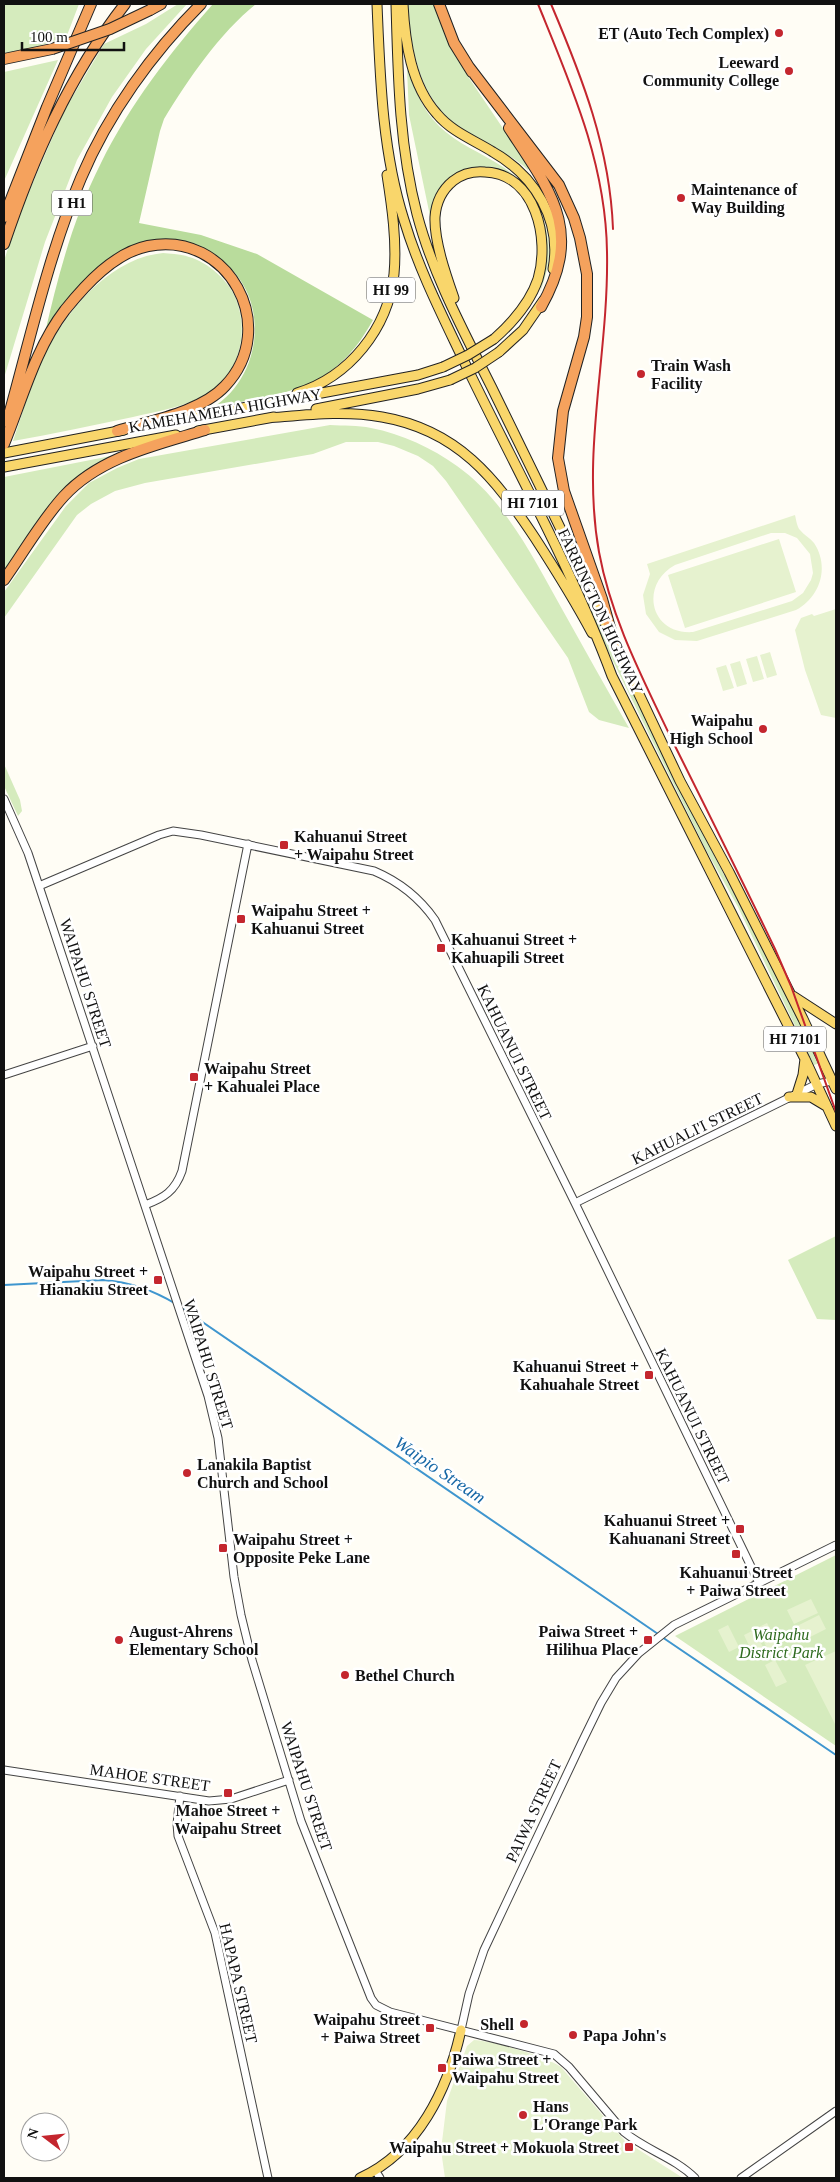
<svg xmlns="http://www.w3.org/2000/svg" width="840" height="2182" font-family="Georgia,serif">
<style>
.green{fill:#d5ebbd}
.forest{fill:#b9dc9c}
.pitch{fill:#e6f2cf;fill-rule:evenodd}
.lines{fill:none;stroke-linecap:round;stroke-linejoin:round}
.stream{stroke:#3f96cf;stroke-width:2}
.minor-casing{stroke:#444;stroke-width:9}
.major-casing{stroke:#222;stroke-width:11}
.highway-casing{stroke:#222;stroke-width:12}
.minor{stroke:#fff;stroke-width:7}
.major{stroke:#f9d66b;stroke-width:9}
.highway{stroke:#f5a25d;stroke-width:10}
.rail{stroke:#c4262e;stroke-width:2}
.major-bridge-casing{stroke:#222;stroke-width:11;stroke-linecap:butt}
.highway-bridge-casing{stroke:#222;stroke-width:12;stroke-linecap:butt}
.major-bridge{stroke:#f9d66b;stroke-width:9}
.highway-bridge{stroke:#f5a25d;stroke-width:10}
.poi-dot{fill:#c4262e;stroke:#fff;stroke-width:2}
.labels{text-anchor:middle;stroke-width:5;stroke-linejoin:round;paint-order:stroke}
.shield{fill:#fff;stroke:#585858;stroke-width:1}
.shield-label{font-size:15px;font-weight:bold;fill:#111}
.poi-label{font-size:16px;font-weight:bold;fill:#111;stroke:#fff;text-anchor:start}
.street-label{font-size:16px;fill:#111;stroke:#fff}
.park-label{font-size:16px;font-style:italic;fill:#2f6b1f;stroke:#fff}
.water-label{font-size:18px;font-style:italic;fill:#1768a6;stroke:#fff}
</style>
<rect width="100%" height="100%" fill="#fffdf5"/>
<!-- green -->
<path class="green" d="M4 4H79L66 38 20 51 4 53Z
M178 4H187L146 49 112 97 77 160 45 242 4 378V261L17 219 64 111 104 44 146 24Z
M407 4H436L469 78 529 167 528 170C511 154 489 146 469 134 419 103 413 57 407 4Z
M58 60 4 181V72Z
M407 69C415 90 422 109 439 126 457 144 482 153 503 167 534 188 553 226 548 263 547 273 543 283 540 293L547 257 544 228 527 192 484 169 439 191 433 200 430 216 409 115Z
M163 253C171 254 181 254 189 257 208 262 229 281 236 299 249 332 240 373 209 393 186 407 158 411 133 417 93 425 53 434 13 441 23 412 31 381 45 354 67 310 110 258 163 253Z
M488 399C565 553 640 707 717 861 751 928 789 994 820 1063L814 1065 738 907 706 850 485 401Z
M330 425C343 426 358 425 371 428 402 434 432 448 457 466 505 500 534 559 562 609 584 648 606 688 629 728L599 720 589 712 568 658 446 481 433 466 418 456 394 446 378 442H346L313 454 145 483 115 491 91 504 77 515 4 618V592L66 506 89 483 117 468 139 459Z
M116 455 85 473 4 573V477Z
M4 764 20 800 22 811 18 816 4 786Z
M836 1236V1320L817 1319 788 1260Z
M836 1555V1746L675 1636Z"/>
<!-- forest -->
<path class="forest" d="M213 4H256C219 34 189 78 164 119L160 131 139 223 201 235 257 254 373 320C333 393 285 392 212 408 261 378 271 303 226 264 213 254 200 249 185 245 162 239 140 239 119 252 88 272 67 305 45 333 58 275 74 216 101 163 129 106 171 51 213 4Z"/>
<!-- pitch -->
<path class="pitch" d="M795 515C796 519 797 527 800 530 804 535 810 538 814 543 830 567 820 597 796 610L697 641 675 640 659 632 646 614 643 595 650 574 647 564ZM771 533H785L797 538 810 554 813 573 811 580 803 593 792 601 693 632C650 635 639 585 675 565Z
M779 539 796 592 685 628 668 575Z
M836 609V718L821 715 805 670 795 630 801 618 812 614 814 616Z
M770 652 777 675 767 678 760 655Z
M757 656 764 679 753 682 746 659Z
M740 661 747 684 737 687 730 664Z
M726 665 734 688 723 691 716 668Z
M811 1599 818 1613 794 1624 787 1610Z
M819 1615 826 1629 802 1641 795 1627Z
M767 1623 778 1645 768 1650 757 1628Z
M728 1625 739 1647 729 1652 718 1630Z
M754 1630 765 1651 754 1656 744 1635Z
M836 1651V1723L835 1724 805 1665Z
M775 1660 787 1682 776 1687 765 1665Z
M474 2040C493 2041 546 2056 561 2067L625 2141 683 2178H445L441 2150 447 2101 467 2046Z"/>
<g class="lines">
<!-- stream -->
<path class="stream" d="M4 1285 103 1280C130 1282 153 1290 176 1304
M182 1308 658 1634
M662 1637 836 1755"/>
<!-- minor casing -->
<g class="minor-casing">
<path id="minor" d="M4 799 28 853 39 886 208 1396 218 1438 234 1577 241 1615 252 1660 301 1821 371 1998 376 2005 390 2012 554 2054 569 2067 624 2132C646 2150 675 2158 695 2178
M39 886 159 835 173 831 201 835 374 871C400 882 419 897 435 920L575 1203 759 1583
M4 1075 93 1046
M575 1203 817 1084 832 1081
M145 1205C164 1198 175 1191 182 1171L248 844
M4 1770 209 1801 231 1799 289 1780
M180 1796 177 1824 178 1836 215 1933 268 2178
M461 2030 469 1994 484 1950 582 1742 601 1703 616 1678 639 1653 674 1625 836 1545
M375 2170 380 2178
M741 2178 836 2111"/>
</g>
<!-- major casing -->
<g class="major-casing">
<path id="major" d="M377 4C380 76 382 151 404 220 418 267 440 311 461 355 512 462 571 566 612 676L805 1059 836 1126
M396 4C398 75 399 145 417 214 433 275 464 332 492 388 530 466 569 544 605 623
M403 4C405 42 411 85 437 114 452 132 474 140 493 152 535 176 562 220 553 269
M454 298C446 275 434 241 435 217 436 203 442 190 453 181 462 174 474 171 485 172 536 174 550 239 538 279 530 303 512 323 494 339
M499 352 523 330 543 301
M297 393C349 377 388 329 394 274 397 242 392 207 387 175
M316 409 418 389 450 380
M268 418C306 415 344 410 382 417 458 430 495 478 535 538 555 569 575 601 592 633
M156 424 418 375 443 367
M198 431 274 417
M4 453 124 430
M4 467 176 435
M612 637 680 781 729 872 803 1019 836 1089
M793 996 836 1024
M797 1094 803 1075 805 1059
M789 1097H811L826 1106
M360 2178C418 2152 448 2089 461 2030"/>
</g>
<!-- highway casing -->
<g class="highway-casing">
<path id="highway" d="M439 4 454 43 472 72
M150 10 161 4
M4 59 52 49
M469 67 559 185 574 218 580 238 587 274V317L584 337 563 411 558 458 564 491 602 599 614 642
M509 128C551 192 584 231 541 307
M4 217 47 107 91 4
M4 244C33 158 69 76 125 4
M7 422C30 340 48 256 81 178 108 114 152 53 201 4
M4 444C22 400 35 349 65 310 86 284 114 253 148 246 228 230 281 327 225 386 201 412 150 421 117 431
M4 580C24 552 41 521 64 496 100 457 156 445 205 430"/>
</g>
<!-- minor -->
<use href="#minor" class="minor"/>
<!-- major -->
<use href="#major" class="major"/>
<!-- highway -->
<use href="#highway" class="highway"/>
<!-- rail -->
<path class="rail" d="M538 4C571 85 606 163 607 252 609 353 581 452 599 552 611 618 642 677 671 738 706 808 741 878 775 949L791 986 836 1112
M551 4C582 77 610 148 613 229"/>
<!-- major-bridge casing -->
<g class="major-bridge-casing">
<path id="major-bridge" d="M443 367 468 355 494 339
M450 380 475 368 499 352"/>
</g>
<!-- highway-bridge casing -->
<g class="highway-bridge-casing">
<path id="highway-bridge" d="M52 49 110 29 150 10"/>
</g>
<!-- major-bridge -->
<use href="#major-bridge" class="major-bridge"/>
<!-- highway-bridge -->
<use href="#highway-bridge" class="highway-bridge"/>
</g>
<!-- markers -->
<g class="poi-dot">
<circle cx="779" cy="33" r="5"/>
<circle cx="789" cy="71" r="5"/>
<circle cx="681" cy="198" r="5"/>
<circle cx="641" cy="374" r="5"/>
<circle cx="763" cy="729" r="5"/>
<rect x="279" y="840" width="10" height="10" rx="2.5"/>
<rect x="236" y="914" width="10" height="10" rx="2.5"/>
<rect x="436" y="943" width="10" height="10" rx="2.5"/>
<rect x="189" y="1072" width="10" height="10" rx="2.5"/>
<rect x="153" y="1275" width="10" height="10" rx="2.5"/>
<rect x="644" y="1370" width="10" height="10" rx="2.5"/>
<circle cx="187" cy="1473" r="5"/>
<rect x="735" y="1524" width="10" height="10" rx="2.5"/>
<rect x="218" y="1543" width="10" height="10" rx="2.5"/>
<rect x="731" y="1549" width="10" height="10" rx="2.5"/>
<circle cx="119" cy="1640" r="5"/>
<rect x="643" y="1635" width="10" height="10" rx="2.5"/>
<circle cx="345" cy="1675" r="5"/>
<rect x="223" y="1788" width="10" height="10" rx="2.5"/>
<circle cx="524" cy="2024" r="5"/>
<rect x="425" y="2023" width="10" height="10" rx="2.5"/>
<circle cx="573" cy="2035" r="5"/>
<rect x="437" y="2063" width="10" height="10" rx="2.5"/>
<circle cx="523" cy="2115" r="5"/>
<rect x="624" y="2142" width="10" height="10" rx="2.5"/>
</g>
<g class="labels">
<!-- shield labels -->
<g class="shield">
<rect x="52" y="190.5" width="40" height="25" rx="4"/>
<rect x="367" y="277.5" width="48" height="25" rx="4"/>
<rect x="502" y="490.5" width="62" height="25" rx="4"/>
<rect x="764" y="1026.5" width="62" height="25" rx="4"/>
</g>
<g class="shield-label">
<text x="72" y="208">I H1</text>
<text x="391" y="295">HI 99</text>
<text x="533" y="508">HI 7101</text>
<text x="795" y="1044">HI 7101</text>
</g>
<!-- poi labels -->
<g class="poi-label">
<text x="769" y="39" text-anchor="end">ET (Auto Tech Complex)</text>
<text x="779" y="68" text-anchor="end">Leeward<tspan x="779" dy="18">Community College</tspan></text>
<text x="691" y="195">Maintenance of<tspan x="691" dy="18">Way Building</tspan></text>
<text x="651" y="371">Train Wash<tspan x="651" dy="18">Facility</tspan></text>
<text x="753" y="726" text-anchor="end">Waipahu<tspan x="753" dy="18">High School</tspan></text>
<text x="294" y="842">Kahuanui Street<tspan x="294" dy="18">+ Waipahu Street</tspan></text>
<text x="251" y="916">Waipahu Street +<tspan x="251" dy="18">Kahuanui Street</tspan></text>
<text x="451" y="945">Kahuanui Street +<tspan x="451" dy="18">Kahuapili Street</tspan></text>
<text x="204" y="1074">Waipahu Street<tspan x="204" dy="18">+ Kahualei Place</tspan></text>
<text x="148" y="1277" text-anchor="end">Waipahu Street +<tspan x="148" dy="18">Hianakiu Street</tspan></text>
<text x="639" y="1372" text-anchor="end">Kahuanui Street +<tspan x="639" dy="18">Kahuahale Street</tspan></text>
<text x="197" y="1470">Lanakila Baptist<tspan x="197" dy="18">Church and School</tspan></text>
<text x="730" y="1526" text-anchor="end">Kahuanui Street +<tspan x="730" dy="18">Kahuanani Street</tspan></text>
<text x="233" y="1545">Waipahu Street +<tspan x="233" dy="18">Opposite Peke Lane</tspan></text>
<text x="736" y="1578" text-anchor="middle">Kahuanui Street<tspan x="736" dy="18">+ Paiwa Street</tspan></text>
<text x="129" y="1637">August-Ahrens<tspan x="129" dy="18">Elementary School</tspan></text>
<text x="638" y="1637" text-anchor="end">Paiwa Street +<tspan x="638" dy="18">Hilihua Place</tspan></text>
<text x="355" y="1681">Bethel Church</text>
<text x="228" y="1816" text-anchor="middle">Mahoe Street +<tspan x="228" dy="18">Waipahu Street</tspan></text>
<text x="420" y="2025" text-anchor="end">Waipahu Street<tspan x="420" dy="18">+ Paiwa Street</tspan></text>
<text x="514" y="2030" text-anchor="end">Shell</text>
<text x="583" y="2041">Papa John's</text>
<text x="452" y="2065">Paiwa Street +<tspan x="452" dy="18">Waipahu Street</tspan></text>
<text x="533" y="2112">Hans<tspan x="533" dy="18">L'Orange Park</tspan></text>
<text x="619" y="2153" text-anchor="end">Waipahu Street + Mokuola Street</text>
</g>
<!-- street labels -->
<g class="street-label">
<text transform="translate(225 410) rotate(-10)" y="6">KAMEHAMEHA HIGHWAY</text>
<text transform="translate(601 611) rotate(65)" y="6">FARRINGTON HIGHWAY</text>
<text transform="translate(86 983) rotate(72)" y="6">WAIPAHU STREET</text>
<text transform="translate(515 1052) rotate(64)" y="6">KAHUANUI STREET</text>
<text transform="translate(697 1128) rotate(-26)" y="6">KAHUALI'I STREET</text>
<text transform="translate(209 1364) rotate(73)" y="6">WAIPAHU STREET</text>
<text transform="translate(693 1416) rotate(64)" y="6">KAHUANUI STREET</text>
<text transform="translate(150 1777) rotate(8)" y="6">MAHOE STREET</text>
<text transform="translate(307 1786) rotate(72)" y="6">WAIPAHU STREET</text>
<text transform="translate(533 1811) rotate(-65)" y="6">PAIWA STREET</text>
<text transform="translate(239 1983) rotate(77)" y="6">HAPAPA STREET</text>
</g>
<!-- park labels -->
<g class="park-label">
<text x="781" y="1640">Waipahu<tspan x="781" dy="18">District Park</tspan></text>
</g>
<!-- water labels -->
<g class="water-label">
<text transform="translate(440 1470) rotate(34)" y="6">Waipio Stream</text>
</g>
</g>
<!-- border -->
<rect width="840" height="2182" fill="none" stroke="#111111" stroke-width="10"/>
<!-- north arrow -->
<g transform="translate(45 2137) rotate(286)"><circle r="24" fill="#ffffff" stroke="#a0a0a0"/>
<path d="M0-4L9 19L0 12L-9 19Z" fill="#c4262e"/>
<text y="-8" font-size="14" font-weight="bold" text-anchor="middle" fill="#111111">N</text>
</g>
<!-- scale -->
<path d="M22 42v8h102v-8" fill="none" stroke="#111111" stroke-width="2.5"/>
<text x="30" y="42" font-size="15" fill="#111111" stroke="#ffffff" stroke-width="4" paint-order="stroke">100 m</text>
</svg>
